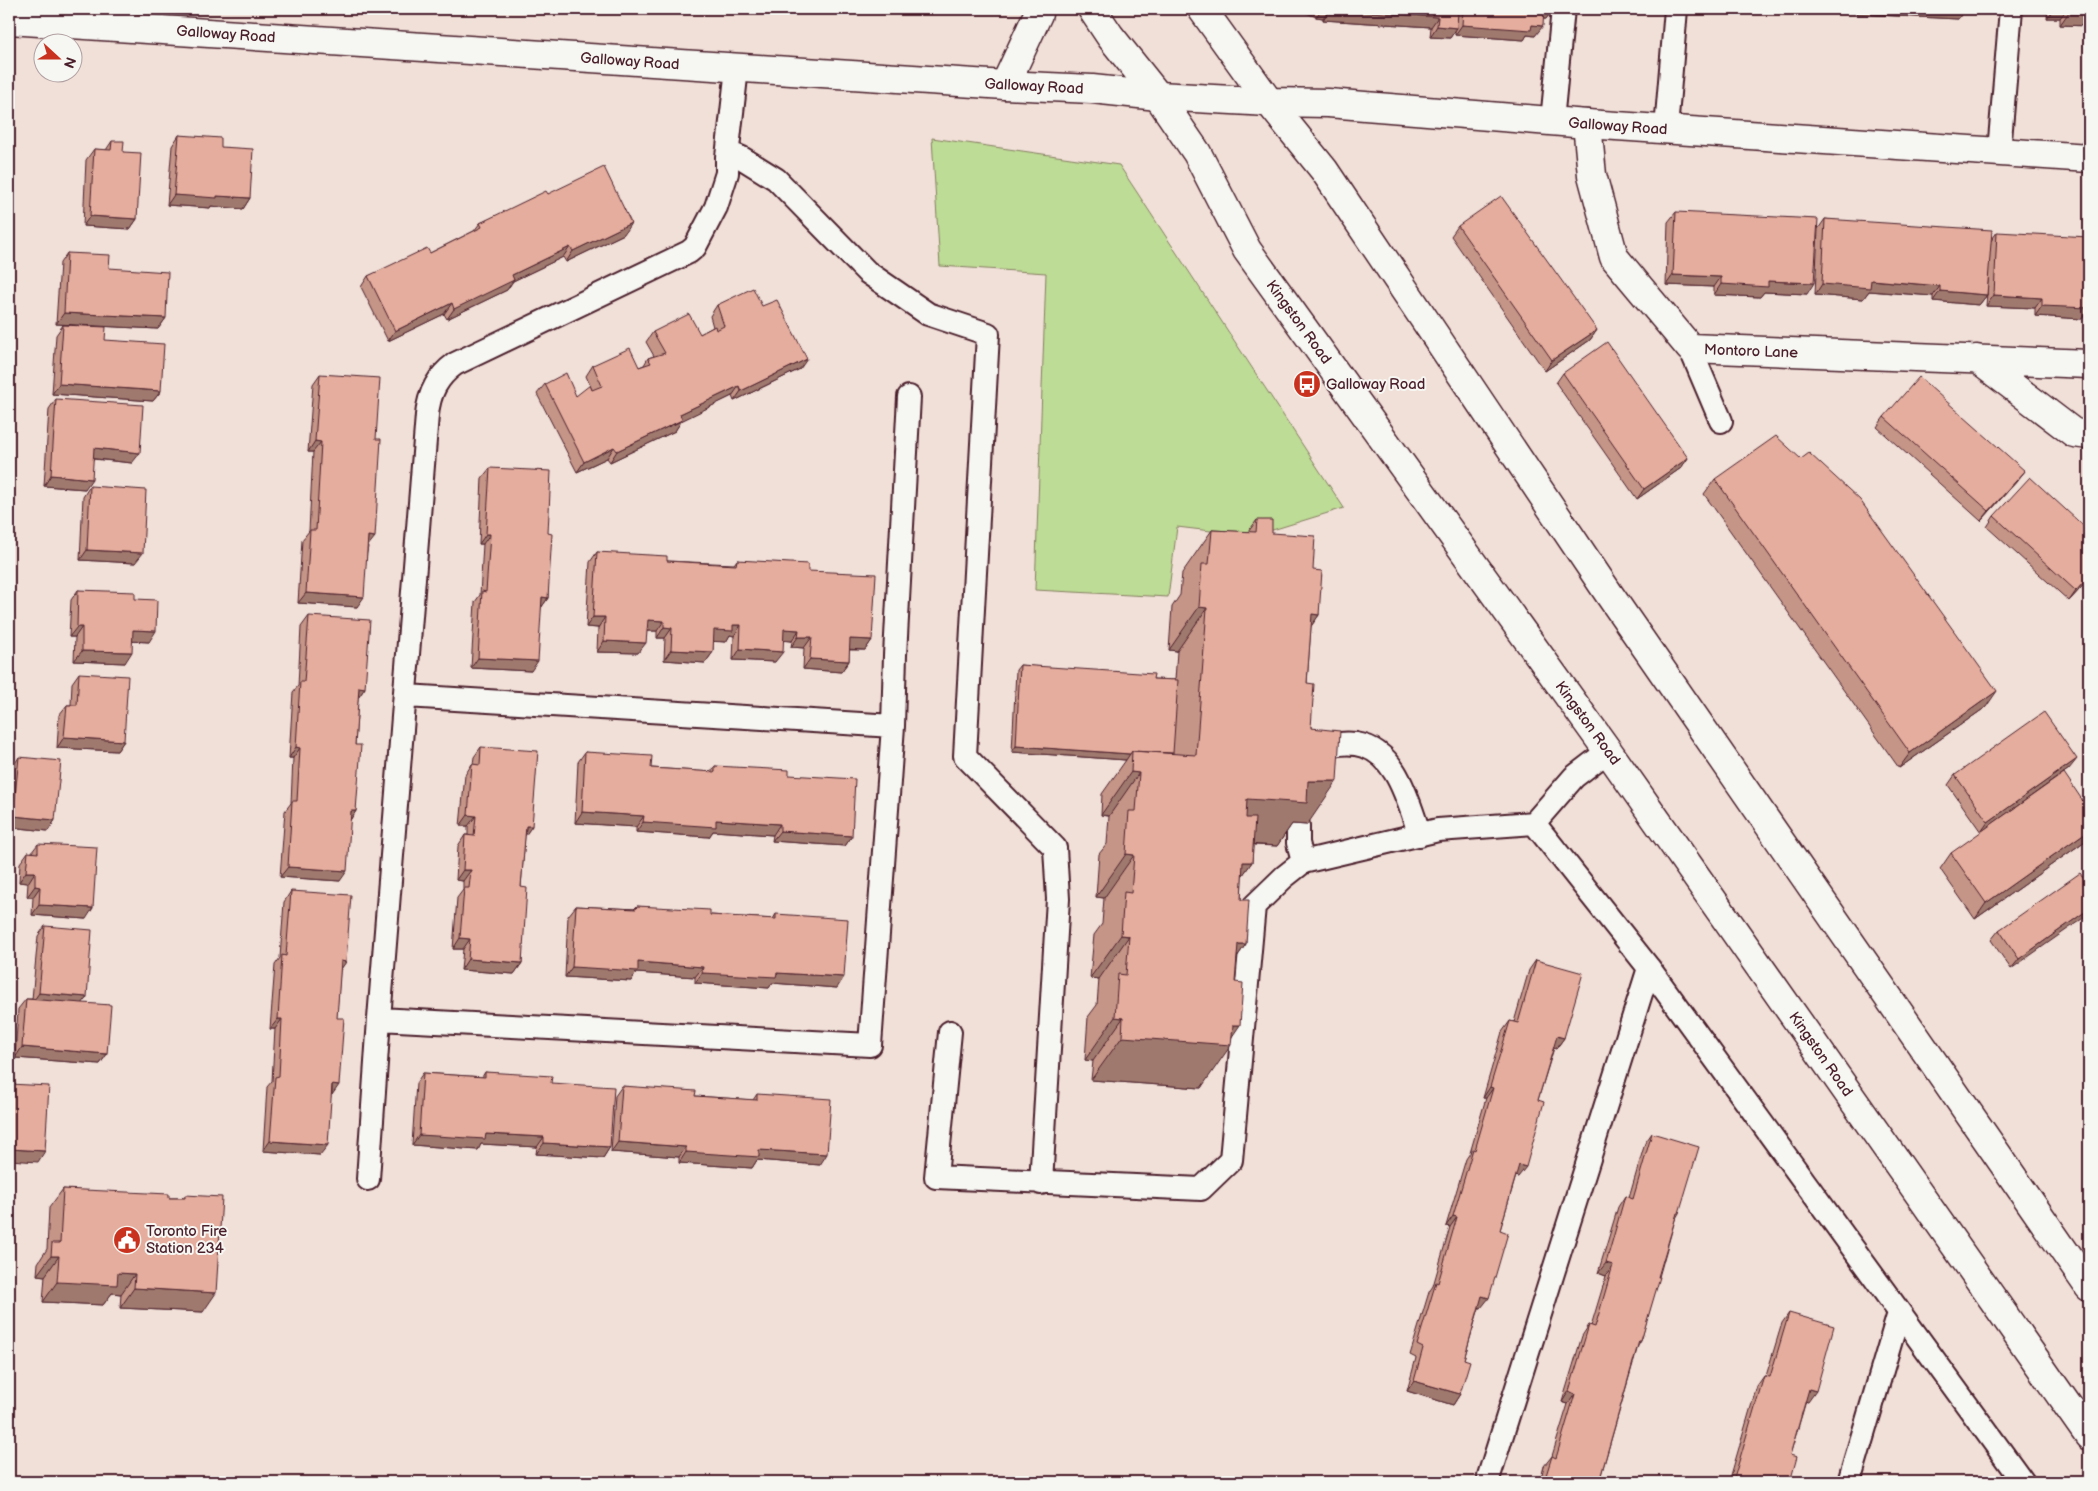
<svg xmlns="http://www.w3.org/2000/svg" width="2098" height="1491" font-family="'Balsamiq Sans',sans-serif">
<style>
.green{fill:#bddc95;stroke:#847e60}
.lines{fill:none;stroke-linecap:round;stroke-linejoin:round}
.lane-casing{stroke:#4a1f2b;stroke-width:26}
.street-casing{stroke:#4a1f2b;stroke-width:31}
.secondary-casing{stroke:#4a1f2b;stroke-width:31}
.primary-casing{stroke:#4a1f2b;stroke-width:31}
.lane{stroke:#f6f6f2;stroke-width:22}
.street{stroke:#f6f6f2;stroke-width:28}
.secondary{stroke:#f6f6f2;stroke-width:28}
.primary{stroke:#f6f6f2;stroke-width:28}
.wall{fill:#c59587;stroke:#4a1f2b}
.shaded-wall{fill:#a0796e;stroke:#4a1f2b}
.building{fill:#e5ad9d;stroke:#4a1f2b}
.labels{text-anchor:middle;stroke-width:4;stroke-linejoin:round;paint-order:stroke}
.street-label{font-size:15px;fill:#4a1f2b;stroke:#f6f6f2}
.poi-label{font-size:15px;fill:#4a1f2b;stroke:#f6f6f2;text-anchor:start}
</style>
<rect width="100%" height="100%" fill="#f1e0d8"/>
<filter id="ink" filterUnits="userSpaceOnUse"><feTurbulence type="fractalNoise" baseFrequency=".02" numOctaves="2"/><feDisplacementMap in="SourceGraphic" scale="10" xChannelSelector="R" yChannelSelector="G"/><feConvolveMatrix kernelMatrix="1 2 1 2 8 2 1 2 1" color-interpolation-filters="sRGB"/></filter>
<g filter="url(#ink)">
<!-- green -->
<path class="green" d="M932 138 1119 165 1344 508 1253 536 1177 527 1168 597 1035 590 1046 273 940 266Z"/>
<g class="lines">
<!-- lane casing -->
<g class="lane-casing">
<path id="lane" d="M1552 121 1563 9
M1666 129 1676 9
M1999 152 2011 9
M727 157 735 155 742 158 776 179 867 272 928 314 988 334 965 756 1055 848 1058 899 1041 1183
M1690 348 1721 421
M406 696 893 726
M1608 751 1574 777 1534 823 1649 968 2023 1482
M1312 756C1327 746 1338 742 1356 744 1397 750 1408 802 1420 835
M1298 825V843L1303 862
M379 1019 870 1045 893 726 895 655 909 397
M950 1032 936 1177 1201 1189 1231 1160 1254 906 1284 877 1303 862 1438 830 1534 823
M368 1179 379 1019 427 415C429 393 437 377 455 364L689 252 695 247 716 207 727 173V157L737 68
M1489 1476 1649 968
M1849 1482 1899 1313"/>
</g>
<!-- street casing -->
<g class="street-casing">
<path id="street" d="M1587 124 1592 175 1614 257 1690 348 2089 364
M1977 359 2074 433 2089 435"/>
</g>
<!-- secondary casing -->
<g class="secondary-casing">
<path id="secondary" d="M9 20 1005 85 1092 89 1158 96 1269 102 1328 103 1587 124 2089 158"/>
</g>
<!-- primary casing -->
<g class="primary-casing">
<path id="primary" d="M1092 9 1110 36 1158 96 1197 153 1247 250 1608 751 2089 1436
M1202 9 1269 102 1324 170 1609 594 2089 1287
M1005 85 1038 14V9"/>
</g>
<!-- lane -->
<use href="#lane" class="lane"/>
<!-- street -->
<use href="#street" class="street"/>
<!-- secondary -->
<use href="#secondary" class="secondary"/>
<!-- primary -->
<use href="#primary" class="primary"/>
</g>
<!-- wall -->
<path class="wall" d="M1297 9H1553L1546 19H1543L1535 36 1527 35 1524 40 1455 35V30L1450 38 1430 37 1431 27 1323 20V18L1316 17Z
M1856 9H1965L1958 19 1856 14Z
M2048 9H2089V26L2060 25V18H2047Z
M179 135 221 147 250 198 243 209 211 206 210 208 167 205 172 146Z
M112 141 123 152 137 219 130 229 83 226 86 160 94 149 106 150Z
M548 194 624 234 566 262 563 257 513 281 507 290 447 319 444 314 388 341 361 287 368 276 430 253 474 231 480 223Z
M1676 212 1807 294 1764 292 1760 297 1714 295V287L1666 285 1668 222Z
M1825 219 1991 241 1997 232 2086 313 2082 319 2035 316V308L1986 306 1988 279 1987 295 1979 305 1933 301V296L1869 291 1863 299 1815 295 1818 229Z
M1458 226 1597 330 1590 340 1545 371 1451 236Z
M67 253 109 268 166 318 158 329 56 324 60 263Z
M717 305 762 306 800 369 734 401 732 396 682 420 675 431 610 462 607 458 577 472 537 394 545 384 576 396 592 390 586 376 593 365 639 367 644 365 648 358 654 356 646 342 653 332 700 334 713 327 710 316Z
M63 325 105 340 161 391 153 401 52 394 56 335Z
M1563 373 1688 458 1681 468 1637 499 1556 383Z
M320 374 368 547 357 607 298 603 302 540 309 531 313 452H308L313 384Z
M56 399 132 463 93 459 85 489 44 486 49 409Z
M1884 417 2017 481 1981 521 1877 427Z
M490 468 548 533V598L541 608 531 671 471 668 475 602 480 595 483 544H479L482 478Z
M1715 479 1986 707 1899 768 1704 494Z
M90 486 135 563 80 560 83 497Z
M1994 516 2089 579 2069 601 1987 527Z
M1257 520 1313 570 1319 615 1311 626 1307 683 1311 728 1307 825 1292 824 1277 846 1253 845 1252 862 1242 876 1241 900 1246 944 1237 957 1232 1037 1201 1088 1091 1080 1093 1061 1085 1060 1088 1017 1097 1005 1099 979 1090 978 1094 935 1102 924 1104 898 1096 897 1099 854 1107 844 1109 816 1101 815 1102 794 1126 760 1012 752 1016 670 1020 665 1153 679 1175 680 1177 651 1169 650 1172 607 1180 595 1182 573 1212 530 1248 532Z
M597 552 667 561 734 564 737 560 808 571 872 640 865 650H849V661L841 672 803 669 804 648 791 647 792 641 783 640 775 662 733 660 734 636 730 635 726 642 713 641V652L705 663 664 660 665 638H657V631H647L638 653 597 652 598 628 586 627 590 562Z
M78 590 135 599 149 642 132 641 125 663 74 661 75 637H69L71 600Z
M309 616 365 688 358 698 355 745 356 811 350 820 340 881 280 877 285 811 291 803 293 758H289L293 692 298 686 301 627Z
M79 673 124 741 117 751 57 748 59 715 67 705H71L72 683Z
M481 747 532 826 525 835 521 887 522 963 514 974 461 970 463 949H453L457 898 463 890V881L456 880 458 846 465 835H468V826H460L465 775 472 764H473L474 757Z
M585 752 651 768 711 772 715 766 789 775 852 836 845 846 772 841 773 835 713 831 709 837 636 832V827L575 823 578 762Z
M19 757 55 820 48 831 9 827V796L12 768Z
M2069 769 1981 832 1948 785 1955 775Z
M2089 810V837L2088 839 1975 919 1940 869 1951 853Z
M38 844 86 919 32 915 33 897H27L28 883 19 882 20 863 28 852 31 853Z
M2089 885 2011 969 1991 940 1999 930Z
M291 891 340 971 331 1095 320 1155 263 1151 267 1087 272 1081 275 1029H270L275 965 280 958 284 902Z
M576 906 634 909 637 906 710 915 773 919 776 914 837 988 772 983 769 988 695 983V977L636 973 631 981 565 977 568 916Z
M45 926 87 997 82 1003 107 1054 100 1064 15 1058 18 1009 26 999H32L38 936Z
M1536 960 1564 1038 1556 1049 1554 1048 1538 1100 1518 1177 1516 1176 1500 1230 1481 1308H1479L1464 1359 1460 1394 1453 1405 1407 1391 1416 1358 1410 1355 1429 1292 1433 1286 1450 1227 1446 1226 1466 1159 1470 1153 1486 1098H1483L1502 1032 1510 1021 1514 1022 1529 970Z
M485 1072 551 1083 610 1147 603 1158 536 1154 537 1147 481 1144 478 1150 412 1145 416 1083 423 1073 482 1077Z
M622 1086 695 1096 753 1100 757 1094 820 1165 757 1160 752 1168 679 1163V1157L611 1152 615 1096Z
M1652 1133 1679 1213 1675 1220 1641 1341 1638 1346 1599 1482H1540L1544 1466 1552 1456 1568 1404 1562 1402 1582 1336 1589 1325 1591 1326 1606 1276 1598 1273 1618 1207 1625 1196 1629 1198 1645 1143Z
M63 1189 169 1198H182L185 1195 203 1312 120 1308 121 1294 112 1293 103 1305 43 1302 45 1276 37 1275 38 1263 47 1249 49 1208Z
M1789 1313 1808 1402 1806 1401 1790 1455V1482H1729L1757 1386 1764 1376H1766L1782 1323Z"/>
<!-- shaded-wall -->
<path class="shaded-wall" d="M1322 9H1329L1323 18 1316 17Z
M1330 9 1438 17 1431 27 1323 20Z
M1544 9H1553L1546 19H1537Z
M1859 9H1965L1958 19 1856 14Z
M2054 9H2067L2060 18H2047Z
M2071 9H2089V26L2060 25Z
M1462 25H1532L1543 26 1535 36 1527 35 1524 40 1455 35Z
M1437 26 1457 28 1450 38 1430 37Z
M174 195 217 196 250 198 243 209 211 206 210 208 167 205Z
M90 216 137 219 130 229 83 226Z
M631 223 624 234 566 262 573 251Z
M570 247 563 257 513 281 507 290 447 319 454 309 512 275Z
M1673 275 1721 277 1714 287 1666 285Z
M1871 280 1940 286 1933 296 1869 291 1863 299 1815 295 1822 284Z
M1768 281 1814 283 1807 294 1764 292 1760 297 1714 295 1721 284Z
M1940 291 1987 295 1979 305 1933 301Z
M1994 295 2042 298 2035 308 1986 306Z
M452 303 444 314 388 341 395 331Z
M2089 303V313H2086L2082 319 2035 316 2042 306Z
M64 313 166 318 158 329 56 324Z
M1597 330 1590 340 1545 371 1552 360Z
M807 359 800 369 734 401 741 391Z
M59 384 161 391 153 401 52 394Z
M739 386 732 396 673 425 680 414Z
M682 420 675 431 610 462 617 451Z
M315 441 321 442 313 452H308Z
M614 447 607 458 577 472 584 462Z
M94 448 140 453 132 463 87 458Z
M1688 458 1681 468 1637 499 1644 489Z
M2025 471 2017 481 1981 521 1989 511Z
M51 475 92 479 85 489 44 486Z
M486 534H490L483 544H479Z
M368 536 375 537 367 547Z
M87 550 143 553 135 563 80 560Z
M2089 576V579L2069 601 2076 591Z
M306 593 364 597 357 607 298 603Z
M542 597 548 598 541 608Z
M1199 607 1207 608 1177 651 1169 650Z
M1312 614 1319 615 1289 658Z
M593 617H605L598 628 586 627Z
M648 620 664 621 657 631H640Z
M733 625H741L734 636 730 635 726 642 706 641 714 630Z
M77 627H82L75 637H69Z
M664 627 672 628 665 638H657Z
M784 629 799 630 792 641 776 640Z
M133 630 156 631 149 642 126 641Z
M798 637H812L804 648 791 647Z
M850 639 872 640 865 650 843 649Z
M604 641 646 643 638 653 597 652Z
M740 649 783 652 775 662 733 660Z
M671 650 713 652 705 663 664 660Z
M82 651 132 652 125 663 74 661Z
M478 658 538 661 531 671 471 668Z
M810 659 849 661 841 672 803 669Z
M359 687 365 688 358 698Z
M1997 691 1986 707 1899 768 1910 753Z
M64 737 124 741 117 751 57 748Z
M1016 746 1130 754 1126 760 1012 752Z
M296 747 300 748 293 758H289Z
M2077 759 2069 769 1981 832 1988 822Z
M1131 772 1139 773 1109 816 1101 815Z
M1308 781H1337L1307 825 1292 824 1277 846 1217 842 1247 799Z
M351 811H356L349 822Z
M582 812 644 816 636 827 575 823Z
M468 815 476 816 468 826H460Z
M13 816 55 820 48 831 9 827V822Z
M716 820 780 824 773 835 713 831 709 837 636 832 643 822Z
M526 826H532L525 836Z
M2089 830V837L2088 839 1975 919 1986 903Z
M780 831 852 836 845 846 772 841Z
M1126 854 1134 855 1104 898 1096 897Z
M1243 862H1252L1222 905Z
M288 867 347 871 340 881 280 877Z
M463 870H471L463 881 456 880Z
M26 872H35L28 883 19 882Z
M35 886 40 887 33 897H27Z
M39 905 93 908 86 919 32 915Z
M2089 909V914L2011 969 2019 959Z
M1121 935 1129 936 1099 979 1090 978Z
M460 938 470 939 463 949H453Z
M1238 944H1246L1216 987Z
M468 959 522 963 514 974 461 970Z
M341 961 346 962 339 972Z
M638 962 703 967 695 977 636 973 631 981 565 977 572 967Z
M702 973H777L844 977 837 988 772 983 769 988 695 983Z
M39 993 87 997 80 1007 32 1003Z
M1115 1017 1123 1018 1093 1061 1085 1060Z
M278 1019H282L275 1029H270Z
M1233 1025H1240L1227 1044 1231 1045 1201 1088 1091 1080 1122 1037Z
M1557 1036 1564 1038 1556 1049 1550 1046Z
M22 1047 107 1054 100 1064 15 1058Z
M332 1084 339 1085 332 1095Z
M1490 1087 1493 1088 1486 1098H1483Z
M486 1134 544 1137 537 1147 481 1144 478 1150 412 1145 419 1135Z
M270 1141 328 1145 320 1155 263 1151Z
M618 1142 686 1147 679 1157 611 1152Z
M544 1143 610 1147 603 1158 536 1154Z
M9 1149 45 1151 38 1162 9 1160Z
M759 1150 827 1154 820 1165 757 1160 752 1168 679 1163 686 1152Z
M1519 1165 1526 1167 1518 1177 1512 1175Z
M1453 1216 1457 1217 1450 1227 1446 1226Z
M51 1256H59L45 1276 37 1275Z
M1606 1263 1613 1265 1606 1276 1598 1273Z
M118 1273 135 1274 121 1294 112 1293 103 1305 43 1302 57 1282Z
M134 1288 216 1293 203 1312 120 1308Z
M1482 1296 1489 1298 1481 1308 1475 1306Z
M1414 1381 1460 1394 1453 1405 1407 1391Z
M1809 1389 1816 1391 1808 1402 1802 1400Z
M1569 1391 1575 1394 1568 1404 1562 1402Z"/>
<!-- building -->
<path class="building" d="M1330 9H1458L1457 28 1437 26 1438 17Z
M1463 9H1544L1543 26 1532 25 1531 30 1462 25Z
M179 135 221 138V147L253 149 250 198 217 196V198L174 195Z
M112 141H124L123 152 141 153 137 219 90 216 94 149 111 150Z
M604 167 631 223 573 251 570 247 512 275 514 280 454 309 452 303 395 331 368 276 427 248 430 253 482 227 480 223 546 191 548 194Z
M1501 196 1597 330 1552 360 1458 226Z
M1676 212 1818 219 1814 283 1768 281V287L1721 284V277L1673 275Z
M1825 219 1992 230 1987 295 1940 291V286L1871 280 1870 288 1822 284Z
M1997 232 2089 237V308L2042 306V298L1994 295Z
M67 253 110 255 109 268 168 272 166 318 64 313Z
M753 288 762 306 777 300 807 359 741 391 739 386 680 414 682 420 617 451 614 447 584 462 545 384 566 373 576 396 590 385 592 390 602 386 593 365 630 348 639 367 651 363 648 358 665 353 653 332 689 314 700 334 715 326 716 330 724 326 717 305Z
M63 325 106 327 105 340 164 344 161 391 59 384Z
M1607 342 1688 458 1644 489 1563 373Z
M320 374 380 378 376 439H381L375 537 368 536 364 597 306 593 310 530H316L321 442 315 441Z
M1919 377 2025 471 1989 511 1884 417Z
M56 399 143 405 140 453 94 448 92 479 51 475Z
M1776 436 1801 459 1809 453 1860 500 1997 691 1910 753 1715 479Z
M490 468 551 471 548 533 552 534 548 598 542 597 538 661 478 658 482 591 486 592 490 534H486Z
M2030 477 2089 531V576L2076 591 1994 516Z
M90 486 146 490 143 553 87 550Z
M1257 520H1272V533L1315 536 1313 570 1322 571 1319 615 1312 614 1307 683 1314 684 1311 728 1340 731 1337 781H1308L1307 803 1247 799 1246 818H1255L1252 862H1243L1241 900H1249L1246 944H1238L1235 982 1243 983 1240 1025H1233L1231 1045 1122 1037 1123 1018 1115 1017 1118 974 1126 975 1129 936 1121 935 1124 892 1131 893 1134 855 1126 854 1129 811H1136L1139 773 1131 772 1132 751 1196 755 1207 608 1199 607 1202 564H1209L1212 530 1256 532Z
M597 552 667 556V561L736 565 737 560 808 564V571L876 574 872 640 850 639 849 661 810 659 812 637H798L799 630 784 629 783 652 740 649 741 625H733V631L714 630 713 652 671 650 672 628 664 627V621L648 620 646 643 604 641 605 617H593Z
M78 590 135 592V599L157 600 156 631 133 630 132 652 82 651V627H77Z
M309 616 370 620 365 688 359 687 355 745H361L356 811H351L347 871 288 867 292 801H297L300 748 296 747 300 682H304Z
M1020 665 1154 674 1153 679 1178 680 1173 753 1132 751 1130 754 1016 746Z
M79 673 128 676 124 741 64 737 67 705H77Z
M2044 712 2077 759 1988 822 1955 775Z
M481 747 538 751 532 826H526L521 887 527 888 522 963 468 959 470 939 460 938 464 888H469L471 870H463L465 835 474 836 476 816 468 815 472 764 480 765Z
M585 752 652 756 651 768 715 772V766L789 770V775L855 779 852 836 780 831V824L716 820V827L643 822 644 816 582 812Z
M19 757 61 761 55 820 13 816Z
M2064 773 2089 810V830L1986 903 1951 853Z
M38 844 97 847 93 908 39 905 40 887 35 886V872H26L28 852 38 853Z
M2080 873 2089 885V909L2019 959 1999 930Z
M291 891 351 895 346 962 341 961 337 1018H344L339 1085 332 1084 328 1145 270 1141 275 1077 279 1076 282 1019H278L282 955 286 956Z
M576 906 636 909 637 906 710 910V915L776 919V914L848 919 844 977 777 973 776 977 702 973 703 967 638 962V971L572 967Z
M45 926 92 930 87 997 39 993Z
M1536 960 1583 973 1564 1038 1557 1036 1538 1100 1544 1102 1526 1167 1519 1165 1500 1230 1508 1233 1489 1298 1482 1296 1464 1359 1470 1361 1460 1394 1414 1381 1423 1348 1417 1345 1436 1282 1438 1283 1457 1217 1453 1216 1473 1149 1475 1150 1493 1088 1490 1087 1510 1021 1518 1023Z
M26 999 111 1005 107 1054 22 1047Z
M485 1072 552 1076 551 1083 614 1087 610 1147 544 1143V1137L486 1134 485 1139 419 1135 423 1073 485 1077Z
M9 1084 49 1086 45 1151 9 1149Z
M622 1086 696 1091 695 1096 757 1100V1094L831 1099 827 1154 759 1150V1157L686 1152V1147L618 1142Z
M1652 1133 1699 1147 1679 1213H1677L1658 1277H1660L1641 1341H1639L1599 1482H1544L1552 1456 1556 1458 1575 1394 1569 1391 1589 1325 1595 1327 1613 1265 1606 1263 1625 1196 1633 1199Z
M63 1189 169 1194V1198H185V1195L222 1197 216 1293 134 1288 135 1274 118 1273 117 1285 57 1282 59 1256H51L52 1243H60Z
M1789 1313 1834 1326 1816 1391 1809 1389 1790 1455 1797 1457 1790 1482H1733L1764 1376 1770 1377Z"/>
</g>
<!-- icons -->
<defs>
<g id="bus-disc" transform="scale(1.4375)"><circle r="9.5" fill="#c8321e" stroke="#f6f6f2"/><path d="M-5-6H5V4H4V6H2V4H-2V6H-4V4H-5ZM-3.5-4V0h7V-4ZM-3.5 1.2v1.5H-2V1.2ZM2 1.2v1.5H3.5V1.2Z" fill="#fff"/></g>
<g id="civic-disc" transform="scale(1.4375)"><circle r="9.5" fill="#c8321e" stroke="#f6f6f2"/><path d="M-.6-6.5H3V-4.5H.6V-3L4-1V1h2V6H-6V1h2V-1L-.6-3ZM-1.2 2.5V6h2.4V2.5Z" fill="#fff"/></g>
</defs>
<g fill-rule="evenodd">
<use href="#bus-disc" x="1307" y="384"/>
<use href="#civic-disc" x="127" y="1240"/>
</g>
<g class="labels">
<!-- street labels -->
<g class="street-label">
<text transform="translate(226 34) rotate(4)" y="5">Galloway Road</text>
<text transform="translate(630 61) rotate(4)" y="5">Galloway Road</text>
<text transform="translate(1034 86) rotate(3)" y="5">Galloway Road</text>
<text transform="translate(1618 126) rotate(4)" y="5">Galloway Road</text>
<text transform="translate(1299 322) rotate(54)" y="5">Kingston Road</text>
<text transform="translate(1751 351) rotate(2)" y="5">Montoro Lane</text>
<text transform="translate(1588 723) rotate(54)" y="5">Kingston Road</text>
<text transform="translate(1821 1054) rotate(55)" y="5">Kingston Road</text>
</g>
<!-- poi labels -->
<g class="poi-label">
<text x="1326" y="389">Galloway Road</text>
<text x="146" y="1236">Toronto Fire<tspan x="146" dy="17">Station 234</tspan></text>
</g>
</g>
<!-- margin -->
<rect width="2098" height="1491" fill="none" stroke="#f6f6f2" stroke-width="30"/>
<rect x="15" y="15" width="2068" height="1461" fill="none" stroke="#4a1f2b" stroke-width="2" filter="url(#ink)"/>
<!-- north arrow -->
<g transform="translate(58 58) rotate(111)"><circle r="24" fill="#f6f6f2" stroke="#b1a0a2"/>
<path d="M0-4L9 19L0 12L-9 19Z" fill="#c8321e"/>
<text y="-8" font-size="14" font-weight="bold" text-anchor="middle" fill="#4a1f2b">N</text>
</g>
</svg>
